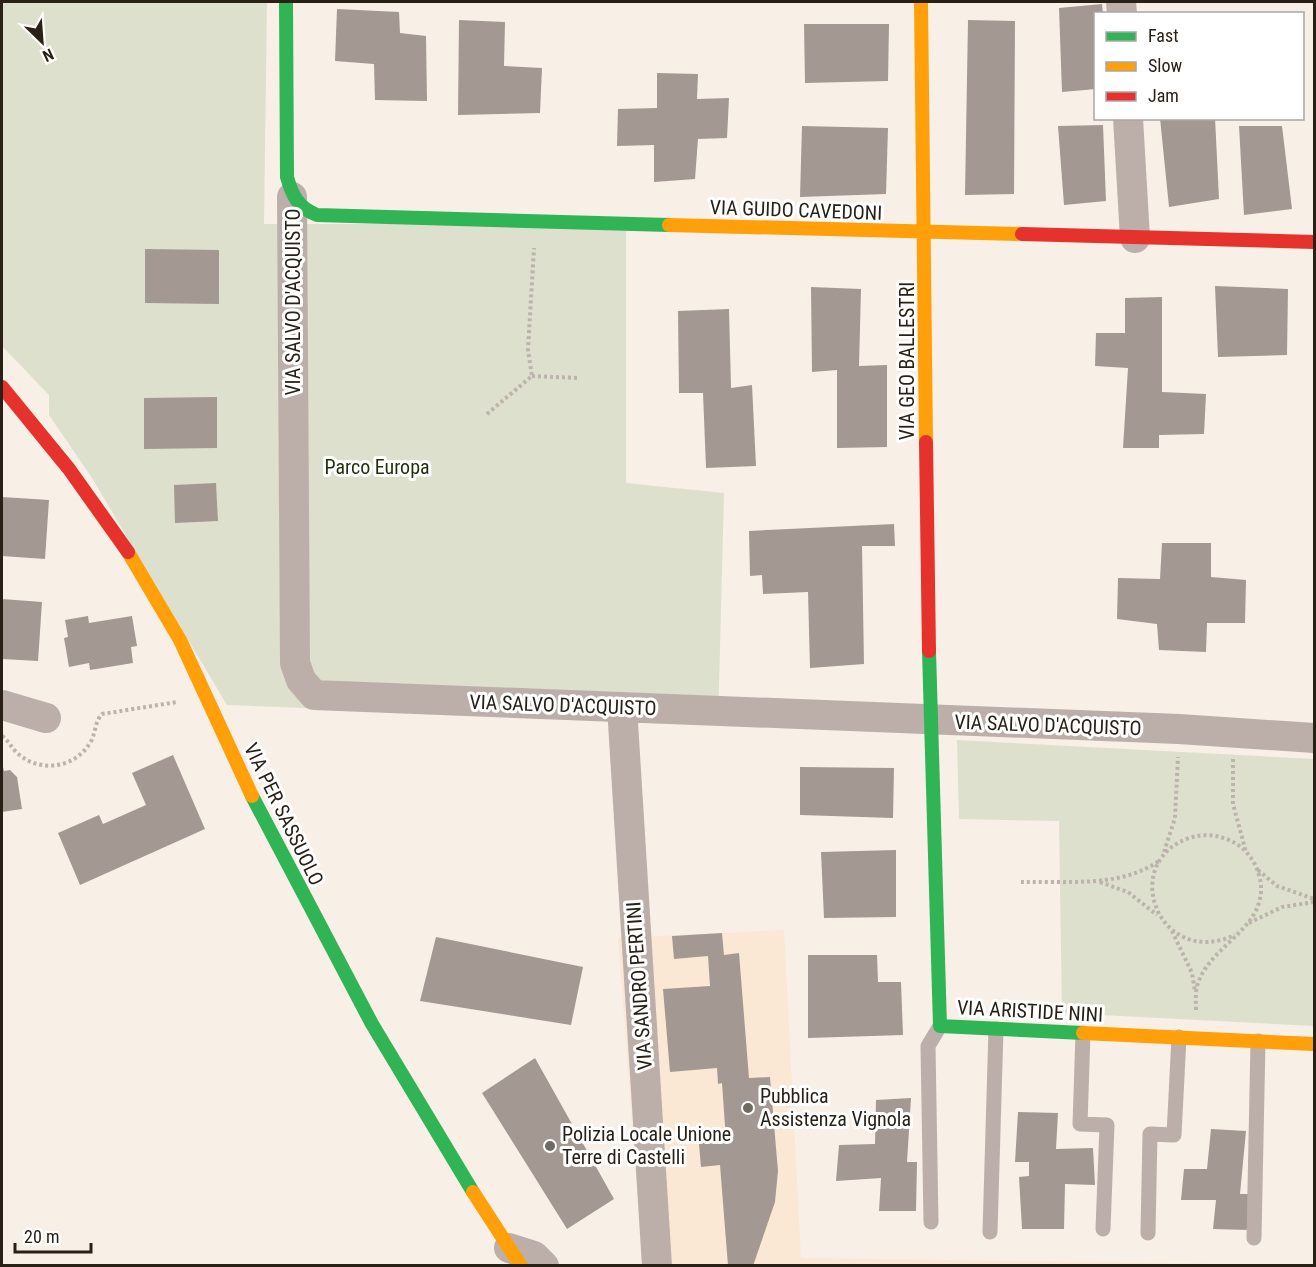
<svg xmlns="http://www.w3.org/2000/svg" width="1316" height="1267" font-family="'Roboto Condensed',sans-serif">
<style>
.built{fill:#fae8d5}
.green{fill:#dce0cd}
.building{fill:#a39992}
.lines{fill:none;stroke-linecap:round;stroke-linejoin:round}
.path{stroke:#bcb3ac;stroke-width:4;stroke-dasharray:3 3;stroke-linecap:butt}
.lane{stroke:#bcafaa;stroke-width:15}
.street{stroke:#bcafaa;stroke-width:30}
.fast{stroke:#30b455;stroke-width:14}
.slow{stroke:#ff9f0a;stroke-width:14}
.jam{stroke:#e5322d;stroke-width:14}
.poi-dot{fill:#72695f;stroke:#fff;stroke-width:2}
.labels{text-anchor:middle;stroke-width:6;stroke-linejoin:round;paint-order:stroke}
.street-label{font-size:20px;fill:#2a2116;stroke:#fff}
.park-label{font-size:20px;fill:#1f2f08;stroke:#fff}
.poi-label{font-size:20px;fill:#2a2116;stroke:#fff;text-anchor:start}
</style>
<rect width="100%" height="100%" fill="#f8efe6"/>
<!-- built -->
<path class="built" d="M784 930 801 1258 1292 1265H643L618 938Z"/>
<!-- green -->
<path class="green" d="M2 2H267L264 224H626V483L724 493 718 724 227 705 92 478 49 415V395L2 346Z
M957 740 1314 759V1026L1062 1013 1059 821 959 819Z"/>
<!-- building -->
<path class="building" d="M1102 4 1103 14H1096V89L1062 92 1059 8Z
M337 9 399 12 400 33 426 36 427 101 375 100 374 64 335 61Z
M459 20 505 22 504 66 542 68 540 113 458 115Z
M968 20 1015 21 1014 194 965 195Z
M804 24H889L888 81 805 83Z
M657 73 698 74 697 99 729 98 727 138 698 139 695 179 654 182V145L617 146 618 109 657 108Z
M1160 118H1215L1219 199 1169 207Z
M1103 125 1106 201 1064 205 1058 126Z
M802 126 888 128 886 194 800 197Z
M1239 126H1282L1292 209 1244 215Z
M145 249 219 250V304L145 303Z
M1215 286 1288 289 1287 355 1218 357Z
M811 287 861 289 859 366 887 365V447L837 448V370L812 372Z
M1162 297V392L1206 394 1204 434 1159 435V448H1123L1128 368 1095 366 1096 333H1125V298Z
M729 309 731 388 752 385 756 466 706 468 703 393H679L678 311Z
M217 397V448L144 449V398Z
M216 483 218 521 175 523 174 485Z
M2 497 49 500 45 559 2 556Z
M894 524 895 546H862L864 664 810 668 808 592 763 594 762 575 750 576 749 531Z
M1162 543H1211V577L1246 580 1245 623H1207L1206 652 1159 650 1157 624 1117 619 1118 578 1160 579Z
M2 599 42 602 38 661 2 659Z
M88 616 89 623 132 616 137 646 131 647 133 663 90 670 89 663 69 667 64 638 68 637 65 620Z
M173 755 205 829 80 885 58 833 99 815 103 824 146 805 132 773Z
M2 763 4 771 10 770 17 777 22 809 2 812Z
M800 767 894 768 893 818 800 815Z
M896 850V917L824 918 821 852Z
M722 933 724 955 739 953 749 1078 770 1077 778 1171 775 1202 753 1266H728L720 1165 701 1167 698 1133 717 1131 718 1140H726L722 1083 718 1084 717 1068 670 1072 663 989 710 986 708 956 674 959 672 936Z
M436 937 583 967 571 1025 420 1001Z
M808 955H877L878 982H901L903 1035 808 1038Z
M535 1058 614 1199 567 1229 482 1093Z
M911 1098 907 1162H917L916 1211H879L881 1178 836 1181 839 1145 875 1144 876 1100Z
M1018 1112 1058 1113 1056 1149 1093 1148 1095 1185 1065 1184 1064 1229H1022L1019 1177 1029 1176V1162H1015Z
M1211 1129 1246 1131 1240 1194H1251L1248 1230 1213 1229 1216 1200H1181L1184 1169H1207Z"/>
<g class="lines">
<!-- path -->
<path class="path" d="M532 376 578 378
M487 414 532 376 528 350 534 248
M2 736C8 740 11 747 17 753 39 773 74 769 90 743 96 734 94 723 102 714L177 702
M1233 759V804L1246 852
M1164 852 1175 818 1178 757
M1258 870 1277 886 1314 899
M1021 882C1066 881 1120 888 1159 861
M1100 882 1128 892 1157 915
M1249 923 1282 907 1314 902
M1172 931 1192 973 1195 991
M1196 1010C1196 1000 1195 992 1198 983 1211 946 1259 931 1261 891 1262 872 1250 850 1233 842 1220 835 1204 833 1189 838 1118 863 1159 970 1235 935"/>
<!-- lane -->
<path class="lane" d="M1083 1033 1080 1124 1107 1125 1103 1229
M931 1222 928 1046 940 1026
M990 1232 996 1029
M1148 1233 1150 1134 1174 1135 1179 1037
M1254 1238 1258 1041"/>
<!-- street -->
<path class="street" d="M1121 2 1122 14
M1128 118 1135 238
M292 197 295 663 301 680 314 695 1179 729 1314 738
M2 705 46 718
M622 707 657 1266
M509 1248 534 1256 544 1266"/>
<!-- fast -->
<path class="fast" d="M286 2 287 177C292 195 298 208 317 215L669 225
M929 651 940 1026 1083 1033
M252 796 372 1024 473 1192"/>
<!-- slow -->
<path class="slow" d="M921 2 926 442
M669 225 1022 234
M128 552 180 640 252 796
M1083 1033 1314 1044
M473 1192 521 1266"/>
<!-- jam -->
<path class="jam" d="M1022 234 1314 242
M2 387 69 469 128 552
M926 442 929 651"/>
</g>
<!-- markers -->
<g class="poi-dot">
<circle cx="748" cy="1108" r="6"/>
<circle cx="550" cy="1146" r="6"/>
</g>
<g class="labels">
<!-- street labels -->
<g class="street-label">
<text transform="translate(796 210) rotate(2)" y="7">VIA GUIDO CAVEDONI</text>
<text transform="translate(293 302) rotate(-90)" y="7">VIA SALVO D'ACQUISTO</text>
<text transform="translate(907 361) rotate(-90)" y="7">VIA GEO BALLESTRI</text>
<text transform="translate(563 705) rotate(2)" y="7">VIA SALVO D'ACQUISTO</text>
<text transform="translate(1048 725) rotate(2)" y="7">VIA SALVO D'ACQUISTO</text>
<text transform="translate(284 814) rotate(64)" y="7">VIA PER SASSUOLO</text>
<text transform="translate(639 986) rotate(-94)" y="7">VIA SANDRO PERTINI</text>
<text transform="translate(1030 1011) rotate(3)" y="7">VIA ARISTIDE NINI</text>
</g>
<!-- park labels -->
<g class="park-label">
<text x="377" y="474">Parco Europa</text>
</g>
<!-- poi labels -->
<g class="poi-label">
<text x="760" y="1103">Pubblica<tspan x="760" dy="23">Assistenza Vignola</tspan></text>
<text x="562" y="1141">Polizia Locale Unione<tspan x="562" dy="23">Terre di Castelli</tspan></text>
</g>
</g>
<!-- border -->
<rect width="1316" height="1267" fill="none" stroke="#2a2116" stroke-width="6"/>
<!-- legend -->
<rect x="1094" y="12" width="210" height="108" fill="#ffffff" stroke="#aaa6a2" stroke-width="1.5"/>
<rect x="1106" y="32" width="30" height="9" fill="#30b455" stroke="#aaa6a2" stroke-width="1.5"/>
<text x="1148" y="42" font-size="18" fill="#2a2116">Fast</text>
<rect x="1106" y="62" width="30" height="9" fill="#ff9f0a" stroke="#aaa6a2" stroke-width="1.5"/>
<text x="1148" y="72" font-size="18" fill="#2a2116">Slow</text>
<rect x="1106" y="92" width="30" height="9" fill="#e5322d" stroke="#aaa6a2" stroke-width="1.5"/>
<text x="1148" y="102" font-size="18" fill="#2a2116">Jam</text>
<!-- north arrow -->
<g transform="translate(42 42) rotate(155)" stroke="#ffffff" stroke-width="4.5" paint-order="stroke">
<path d="M0-4.5L10 22L0 15L-10 22Z" fill="#2a2116"/>
<text y="-9" font-size="16" font-weight="bold" text-anchor="middle" fill="#2a2116">N</text>
</g>
<!-- scale -->
<path d="M15 1243v9h76v-9" fill="none" stroke="#2a2116" stroke-width="3"/>
<text x="24" y="1243" font-size="18" fill="#2a2116" stroke="#ffffff" stroke-width="4.5" paint-order="stroke">20 m</text>
</svg>
